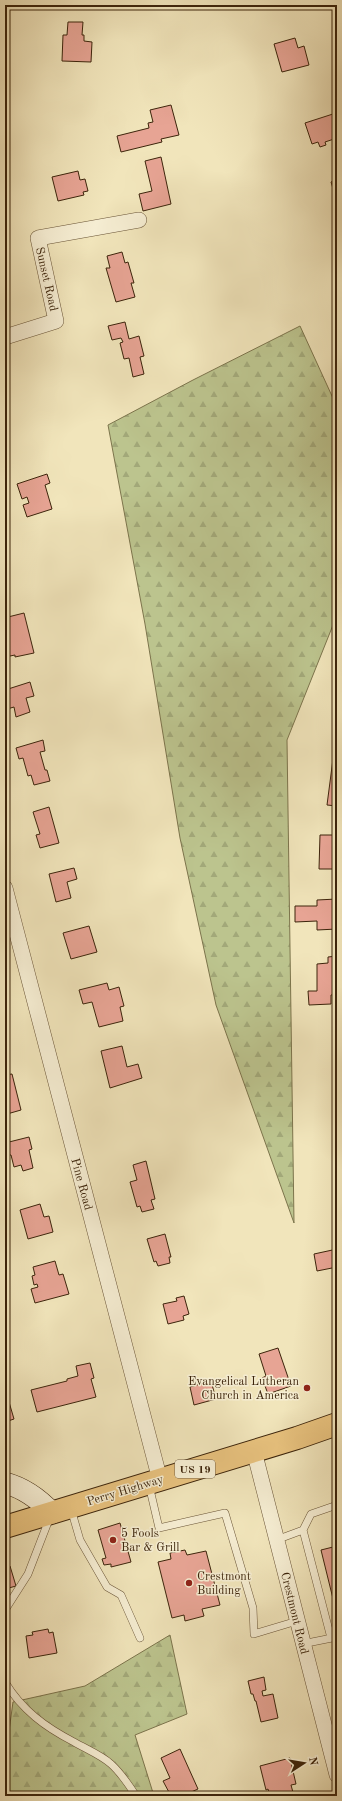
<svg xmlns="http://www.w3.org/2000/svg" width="342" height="1801" font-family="'Old Standard TT',serif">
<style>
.forest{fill:url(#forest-firs);stroke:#7c744c}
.building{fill:#e7a494;stroke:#3c240b}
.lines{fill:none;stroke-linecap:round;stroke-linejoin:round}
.lane-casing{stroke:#695437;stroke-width:8}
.street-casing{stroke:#695437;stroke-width:16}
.secondary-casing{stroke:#3c240b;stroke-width:22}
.primary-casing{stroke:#3c240b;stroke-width:24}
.lane{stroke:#f6eed3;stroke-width:7}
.street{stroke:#f6eed3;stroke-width:15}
.secondary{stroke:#f6eed3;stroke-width:21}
.primary{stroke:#e8c27e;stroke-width:22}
.poi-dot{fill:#8f2418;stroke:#f6eed3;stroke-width:1.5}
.labels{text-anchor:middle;stroke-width:3;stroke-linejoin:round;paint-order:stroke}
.shield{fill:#f6eed3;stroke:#746147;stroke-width:1}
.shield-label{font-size:11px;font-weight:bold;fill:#3c240b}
.street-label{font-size:12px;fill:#3c240b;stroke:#f6eed3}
.poi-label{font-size:12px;fill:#3c240b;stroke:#f6eed3;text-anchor:start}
</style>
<defs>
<pattern id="forest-firs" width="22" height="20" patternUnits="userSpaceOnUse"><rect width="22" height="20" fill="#bcc48e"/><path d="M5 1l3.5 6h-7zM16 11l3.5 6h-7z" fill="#a2a879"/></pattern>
</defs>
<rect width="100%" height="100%" fill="#f1e5bb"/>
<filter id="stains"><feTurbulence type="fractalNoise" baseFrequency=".005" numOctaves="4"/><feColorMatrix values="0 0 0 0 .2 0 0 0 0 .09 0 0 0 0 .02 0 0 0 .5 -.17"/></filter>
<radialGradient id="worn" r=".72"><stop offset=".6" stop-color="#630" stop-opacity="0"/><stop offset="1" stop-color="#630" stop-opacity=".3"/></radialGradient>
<!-- forest -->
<path class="forest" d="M300 326 337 407V615L287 740 294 1223 216 1005 180 838 145 624 108 425 193 380Z
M170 1635 187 1714 135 1735 154 1796H5V1760L13 1702 85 1686Z"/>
<!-- building -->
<path class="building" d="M68 22H83L82 35H84V41L92 42 91 62 62 61 63 35H67Z
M295 38 298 48 304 46 309 65 282 72 274 44Z
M171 105 179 135 161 139 162 142 121 152 117 136 149 128 148 123 153 122 150 110Z
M336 113 337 138 325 142 326 145 320 147 318 142 312 144 305 123Z
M161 157 171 204 143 211 139 194 152 191 145 161Z
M78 171 80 180 85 179 88 191 83 192 84 195 58 201 52 177Z
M337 179V191L334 192 331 182Z
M122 252 125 263 128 262 134 283H131L135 297 116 302 106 268H110L107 256Z
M125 322 129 339 139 336 144 356 140 357 144 374 133 377 129 358 124 359 120 343 123 342 121 338 112 340 108 326Z
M47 474 50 483 45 485 52 509 27 517 23 505 29 503 27 497 22 499 17 484Z
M24 613 34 653 15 657V655L5 657V620L8 619V617Z
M30 682 34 696 26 698 30 712 16 717 14 707 7 709 5 704V690Z
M335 723H337V742H335L336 735H334Z
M43 740 45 751 40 752 45 770H47L50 781 34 785 31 775 28 776 23 758 19 759 16 748Z
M333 759H337V806L327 805Z
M49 807 59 843 40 848 36 835 40 834 33 812Z
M320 835H337V869H319Z
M74 868 77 879 67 882 71 898 56 902 49 874Z
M337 899V929L317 930V921L295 922V906H317V900Z
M89 926 97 952 71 959 63 933Z
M337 956V994L331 995V1004L309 1005 308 991H317V964L328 963V957Z
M107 983 109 990 119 987 124 1006 120 1007 123 1021 99 1027 92 1002 83 1004 79 990Z
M122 1046 127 1067 138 1064 142 1078 110 1088 101 1051Z
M12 1074 21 1110 7 1114 5 1108V1075Z
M29 1137 32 1149 29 1150 33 1168 23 1171 21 1165 14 1167 11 1155H8L5 1143Z
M146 1161 155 1199 151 1200 154 1209 142 1212 140 1206 137 1207 130 1182 137 1180 133 1165Z
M40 1204 44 1217 49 1216 53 1232 28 1239 20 1210Z
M165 1234 171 1257H169L170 1263 158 1266 156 1261 154 1262 147 1239Z
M337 1249V1267L317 1271 314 1254Z
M55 1261 59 1275 63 1274 69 1294 35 1303 31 1289 38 1287 37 1284 34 1285 32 1276 35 1275 33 1267Z
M184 1296 189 1314 183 1316 184 1320 168 1324 163 1304 177 1301 176 1298Z
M278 1348 291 1386 268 1394 262 1378 266 1376 259 1354Z
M90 1363 94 1378 91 1379 96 1397 37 1412 31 1390 67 1381V1379L78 1376 76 1366Z
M211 1381 216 1399 194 1405 190 1387Z
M9 1402 14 1419 5 1422V1404Z
M120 1523 131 1562 111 1567V1564L104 1565 102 1559 106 1558 98 1530Z
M337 1546V1615L321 1550Z
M185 1550 187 1555 206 1551 220 1605 202 1609 204 1616 185 1621 184 1615 172 1618 158 1562 171 1559 170 1553Z
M10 1566 16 1586 5 1589V1567Z
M48 1629 49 1633 53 1632 57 1653 29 1658 26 1636 33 1635 32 1632Z
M264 1677 266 1690 262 1691 263 1696 273 1694 278 1718 261 1722 256 1701H255L253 1694H251L248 1681Z
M180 1749 198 1789 182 1796H171L163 1781 170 1778 161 1758Z
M290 1758 296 1784 291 1785 294 1796H270L268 1789 266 1790 260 1766Z"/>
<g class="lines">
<!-- lane casing -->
<g class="lane-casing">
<path id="lane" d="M149 1485 159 1528 225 1513 253 1608 254 1634 297 1621
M71 1509 80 1540 107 1587 121 1595 140 1638
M303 1530 331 1638
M276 1540 303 1530 311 1514 337 1505
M5 1610 28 1574 50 1517
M302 1644 337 1637
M5 1682C22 1710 45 1727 74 1742 86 1749 101 1755 111 1764 121 1773 129 1785 136 1796"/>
</g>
<!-- street casing -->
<g class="street-casing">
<path id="street" d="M5 337 56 321 38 238 139 220
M5 888 160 1480
M254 1451 337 1775"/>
</g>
<!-- secondary casing -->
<g class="secondary-casing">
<path id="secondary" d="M5 1483C24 1488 38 1498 52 1513"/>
</g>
<!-- primary casing -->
<g class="primary-casing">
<path id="primary" d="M5 1527 297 1438 337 1424"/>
</g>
<!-- lane -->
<use href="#lane" class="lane"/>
<!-- street -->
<use href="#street" class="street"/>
<!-- secondary -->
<use href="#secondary" class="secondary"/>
<!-- primary -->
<use href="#primary" class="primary"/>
</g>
<!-- markers -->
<g class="poi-dot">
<circle cx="307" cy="1388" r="4"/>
<circle cx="113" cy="1540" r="4"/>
<circle cx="189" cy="1583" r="4"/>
</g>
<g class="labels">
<!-- shield labels -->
<rect class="shield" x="175" y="1460" width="40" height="18" rx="3"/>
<g class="shield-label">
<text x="195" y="1473">US 19</text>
</g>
<!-- street labels -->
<g class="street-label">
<text transform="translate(47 279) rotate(77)" y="4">Sunset Road</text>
<text transform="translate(82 1184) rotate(75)" y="4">Pine Road</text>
<text transform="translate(125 1490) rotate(-17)" y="4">Perry Highway</text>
<text transform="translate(295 1613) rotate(76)" y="4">Crestmont Road</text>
</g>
<!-- poi labels -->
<g class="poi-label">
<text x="299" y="1385" text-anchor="end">Evangelical Lutheran<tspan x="299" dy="14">Church in America</tspan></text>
<text x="121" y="1537">5 Fools<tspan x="121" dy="14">Bar &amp; Grill</tspan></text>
<text x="197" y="1580">Crestmont<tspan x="197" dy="14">Building</tspan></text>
</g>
</g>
<!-- margin -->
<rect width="342" height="1801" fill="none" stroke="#f1e5bb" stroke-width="20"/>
<rect x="6" y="6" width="330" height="1789" fill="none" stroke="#3c240b" stroke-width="2"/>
<rect x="10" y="10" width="322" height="1781" fill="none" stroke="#3c240b"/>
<!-- north arrow -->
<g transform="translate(304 1763) rotate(78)" stroke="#f6eed3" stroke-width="3" paint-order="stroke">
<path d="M0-3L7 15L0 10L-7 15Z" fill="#3c240b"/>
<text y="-6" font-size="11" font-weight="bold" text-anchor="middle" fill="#3c240b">N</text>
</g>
<rect width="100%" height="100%" filter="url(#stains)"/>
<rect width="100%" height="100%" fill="url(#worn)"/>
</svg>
